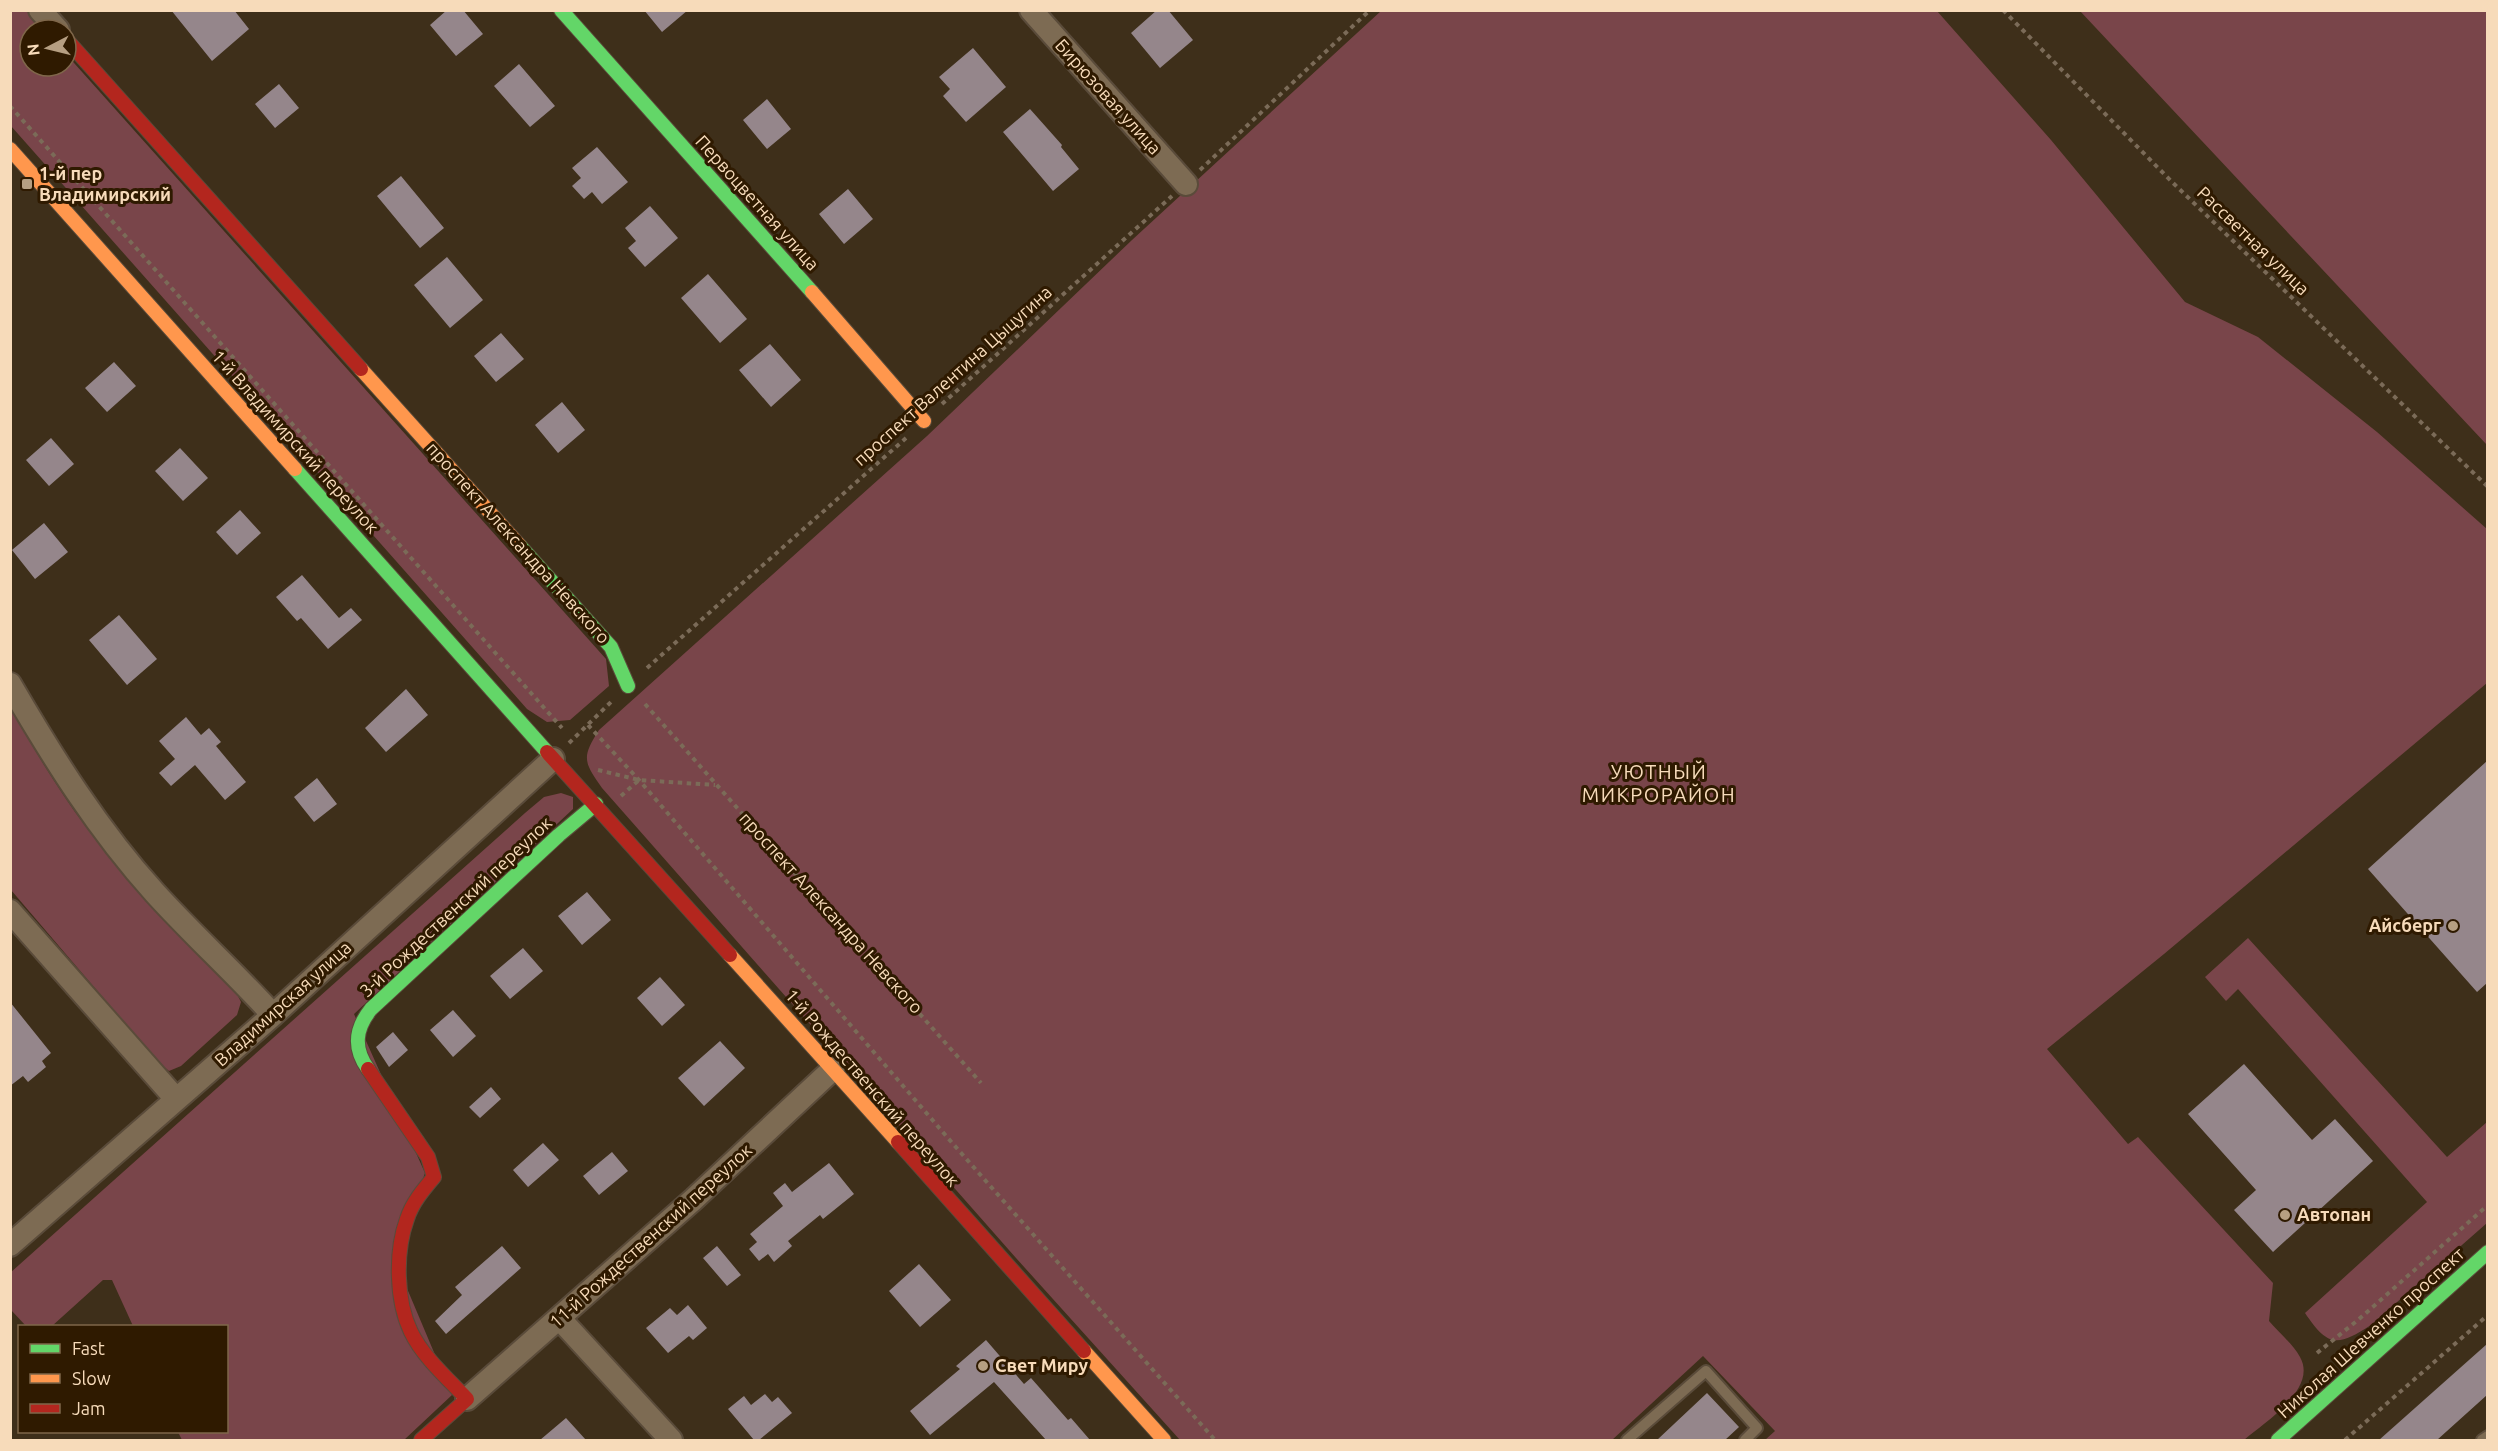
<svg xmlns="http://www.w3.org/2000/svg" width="2498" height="1451" font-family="Ubuntu,sans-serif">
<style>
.green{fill:#79454a}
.building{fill:#95868b}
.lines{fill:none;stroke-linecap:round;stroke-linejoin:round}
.lane-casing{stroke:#5a4b3a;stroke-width:14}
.street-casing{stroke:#5a4b3a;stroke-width:26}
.fast-casing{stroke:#5a4b3a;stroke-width:16}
.slow-casing{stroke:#5a4b3a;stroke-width:16}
.jam-casing{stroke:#5a4b3a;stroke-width:16}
.path{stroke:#7b6b58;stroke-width:4;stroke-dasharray:4.5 4.5;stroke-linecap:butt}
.lane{stroke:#7d6b53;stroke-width:10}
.street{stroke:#7d6b53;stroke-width:22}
.fast{stroke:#63d668;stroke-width:14}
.slow{stroke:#ff974d;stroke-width:14}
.jam{stroke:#b3261e;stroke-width:14}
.poi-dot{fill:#b69f82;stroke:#2f1a00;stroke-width:2}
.labels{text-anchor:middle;stroke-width:6;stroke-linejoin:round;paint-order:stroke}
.street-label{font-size:18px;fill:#f7dbba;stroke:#2f1a00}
.poi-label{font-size:18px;font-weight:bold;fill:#f7dbba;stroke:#2f1a00;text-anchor:start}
.neighbourhood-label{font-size:20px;letter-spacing:1.5px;fill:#f7dbba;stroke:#2f1a00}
</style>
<rect width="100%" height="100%" fill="#3e2f1a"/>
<!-- green -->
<path class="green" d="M10 11H27L44 30H30V66H66V54L606 659 609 686 570 720 547 722 527 709 11 126Z
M1381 11H1937L2051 140 2185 302 2258 337 2377 432 2487 529V683L2164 954 2047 1049 2128 1144 2138 1137 2273 1283 2269 1321C2279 1333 2293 1344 2300 1357 2318 1389 2265 1422 2244 1440H1765L1775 1431 1703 1356 1612 1440H1180L1016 1258 602 788C584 762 581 758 599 730L927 436 1132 240Z
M2080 11H2487V445Z
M10 708C34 749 58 790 87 828 131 884 183 934 233 986L241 1002 237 1015 181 1066 169 1071 158 1062 11 890Z
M561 793 573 797V809L354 1014 425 1173 395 1260 452 1395 404 1440H182L178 1432H226V1326H133L112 1280H103L52 1326H26L11 1310 10 1273 525 813 544 797Z
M2248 938 2447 1157 2487 1122V1223L2371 1325C2337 1347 2328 1347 2305 1313L2427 1202 2238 989 2226 1001 2205 977Z"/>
<!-- building -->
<path class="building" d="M171 10H234L249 29 212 61Z
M447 10H463L483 34 456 56 430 25Z
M644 10H688L662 32Z
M1157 10H1168L1193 40 1160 68 1131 33Z
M973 48 1006 87 966 122 943 96 950 89 939 77Z
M519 64 555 106 530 127 494 86Z
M279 84 299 108 275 128 255 104Z
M767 99 791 129 767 149 743 120Z
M1030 109 1062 145 1061 147 1079 169 1053 191 1003 132Z
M597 147 628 182 602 204 592 192 584 199 572 186 581 178 572 168Z
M401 176 444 228 420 248 377 196Z
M848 189 873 219 844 244 819 214Z
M650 206 678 238 645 267 628 248 636 241 625 228Z
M447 257 483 300 450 328 414 285Z
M708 274 747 319 720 343 681 298Z
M501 333 524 359 496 382 474 356Z
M770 344 801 380 771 407 739 370Z
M114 362 136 386 107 412 85 388Z
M562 402 585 430 558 453 535 425Z
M51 438 74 464 49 486 26 460Z
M180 448 208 478 183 501 155 471Z
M240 510 261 533 237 555 216 532Z
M44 523 68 552 35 579 12 550Z
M302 575 339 618 351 608 362 620 328 649 301 618 297 621 276 597Z
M119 615 157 659 127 685 89 640Z
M406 689 428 715 386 752 365 728Z
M186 717 201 735 209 728 221 742 216 746 246 782 225 800 195 765 171 786 159 773 175 759 159 741Z
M2487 761V983L2477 992 2368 869Z
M317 778 337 804 314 822 294 797Z
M587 892 611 920 582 945 558 916Z
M523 948 543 971 510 999 490 976Z
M660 977 685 1005 662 1026 637 998Z
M10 1002 51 1053 42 1061 46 1067 28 1082 23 1076 10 1086Z
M453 1010 476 1036 453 1057 430 1030Z
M393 1032 408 1050 389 1067 376 1047Z
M720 1041 745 1068 704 1106 678 1078Z
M2244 1064 2312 1140 2335 1119 2373 1161 2273 1252 2234 1210 2256 1190 2188 1114Z
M491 1087 501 1099 480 1118 469 1107Z
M543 1143 559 1160 528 1187 513 1170Z
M612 1152 628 1171 599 1195 583 1176Z
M829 1163 854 1194 823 1219 820 1215 788 1241 792 1246 774 1262 768 1254 759 1261 749 1249 757 1242 750 1234 783 1206 773 1193 785 1183 792 1192Z
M502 1246 521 1268 446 1334 435 1321 462 1295 455 1287Z
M717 1246 741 1275 727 1286 703 1258Z
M919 1264 951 1300 920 1327 889 1291Z
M688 1305 707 1328 693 1340 689 1336 668 1353 646 1328 670 1308 677 1315Z
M986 1340 1024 1384 1031 1378 1068 1420 1071 1418 1090 1440H1046L994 1382 930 1435 910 1411 960 1369 956 1366Z
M2487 1344V1395L2437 1440H2379Z
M1707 1393 1739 1427 1725 1440H1657Z
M765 1394 772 1402 778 1397 792 1413 759 1440H754L728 1409 744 1396 751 1405Z
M566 1418 586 1440H540Z"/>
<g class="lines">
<!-- lane casing -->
<g class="lane-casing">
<path id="lane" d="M1627 1440 1706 1371 1757 1428 1745 1440
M2482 1440 2488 1436"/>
</g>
<!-- street casing -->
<g class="street-casing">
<path id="street" d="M40 10 58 30
M1031 10 1186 184
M10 684C53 758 98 830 155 893 193 935 235 973 273 1015
M10 911 176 1099
M10 1245 273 1015 553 759
M560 1319 671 1440
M467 1399 694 1199 833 1069"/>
</g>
<!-- fast casing -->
<g class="fast-casing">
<path id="fast" d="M561 10 812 292
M295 469 547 752
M520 546 611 647 628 686
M368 1069C353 1048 355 1029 371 1009L559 835 596 804
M2278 1440 2488 1252"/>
</g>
<!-- slow casing -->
<g class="slow-casing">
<path id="slow" d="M10 149 295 469
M812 292 924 421
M361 369 520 546
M730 955 898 1142
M1084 1351 1164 1440"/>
</g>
<!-- jam casing -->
<g class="jam-casing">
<path id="jam" d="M66 39 361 369
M547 752 730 955
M368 1069 428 1157 434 1177C423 1190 412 1203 407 1219 395 1252 396 1301 411 1332 423 1357 448 1379 467 1399L421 1440
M898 1142 1084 1351"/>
</g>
<!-- path -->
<path class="path" d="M2003 10 2172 182 2488 487
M10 106 562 728
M1200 170 1370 10
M942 404 1172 196
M647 668 906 438
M645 704 981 1083
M588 725 639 780 954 1145 1215 1440
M569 743 611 702
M598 770 639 780 715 785
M621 796 638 781
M2317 1353 2358 1320 2488 1205
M2345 1440 2488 1315"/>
<!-- lane -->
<use href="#lane" class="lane"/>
<!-- street -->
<use href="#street" class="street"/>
<!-- fast -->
<use href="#fast" class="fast"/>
<!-- slow -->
<use href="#slow" class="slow"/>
<!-- jam -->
<use href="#jam" class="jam"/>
</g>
<!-- markers -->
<g class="poi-dot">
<rect x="21" y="178" width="12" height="12" rx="3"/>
<circle cx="2453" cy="926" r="6"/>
<circle cx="2285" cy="1215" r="6"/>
<circle cx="983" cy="1366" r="6"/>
</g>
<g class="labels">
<!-- street labels -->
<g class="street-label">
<text transform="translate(1108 97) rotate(48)" y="6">Бирюзовая улица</text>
<text transform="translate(757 203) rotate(48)" y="6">Первоцветная улица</text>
<text transform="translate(2253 241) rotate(44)" y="6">Рассветная улица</text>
<text transform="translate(953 376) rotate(-42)" y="6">проспект Валентина Цыцугина</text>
<text transform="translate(295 442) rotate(48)" y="6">1-й Владимирский переулок</text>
<text transform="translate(518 543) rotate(48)" y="6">проспект Александра Невского</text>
<text transform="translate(456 907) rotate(-43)" y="6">3-й Рождественский переулок</text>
<text transform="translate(831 913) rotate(48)" y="6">проспект Александра Невского</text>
<text transform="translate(283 1004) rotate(-42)" y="6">Владимирская улица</text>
<text transform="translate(872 1088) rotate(49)" y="6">1-й Рождественский переулок</text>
<text transform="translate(651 1236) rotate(-42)" y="6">11-й Рождественский переулок</text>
<text transform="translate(2371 1333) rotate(-42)" y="6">Николая Шевченко проспект</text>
</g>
<!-- poi labels -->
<g class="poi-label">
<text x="39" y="180">1-й пер<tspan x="39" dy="21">Владимирский</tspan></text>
<text x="2441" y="932" text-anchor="end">Айсберг</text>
<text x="2297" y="1221">Автопан</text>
<text x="995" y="1372">Свет Миру</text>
</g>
<!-- neighbourhood labels -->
<g class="neighbourhood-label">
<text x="1659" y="779">УЮТНЫЙ<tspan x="1659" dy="23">МИКРОРАЙОН</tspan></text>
</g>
</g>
<!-- border -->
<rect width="2498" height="1451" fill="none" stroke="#f7dbba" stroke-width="24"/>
<!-- legend -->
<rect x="18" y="1325" width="210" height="108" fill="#2f1a00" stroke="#7f674a" stroke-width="1.5"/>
<rect x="30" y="1344" width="30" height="9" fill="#63d668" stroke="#7f674a" stroke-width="1.5"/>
<text x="72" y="1355" font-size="18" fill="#f7dbba">Fast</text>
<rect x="30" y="1374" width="30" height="9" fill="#ff974d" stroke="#7f674a" stroke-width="1.5"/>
<text x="72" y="1385" font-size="18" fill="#f7dbba">Slow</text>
<rect x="30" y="1404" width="30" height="9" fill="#b3261e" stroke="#7f674a" stroke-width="1.5"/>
<text x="72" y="1415" font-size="18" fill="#f7dbba">Jam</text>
<!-- north arrow -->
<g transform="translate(48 48) rotate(263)"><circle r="28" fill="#2f1a00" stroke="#7f674a" stroke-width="1.5"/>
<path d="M0-4.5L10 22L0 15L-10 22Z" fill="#b69f82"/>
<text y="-9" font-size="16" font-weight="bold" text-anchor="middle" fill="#f7dbba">N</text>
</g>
</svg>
